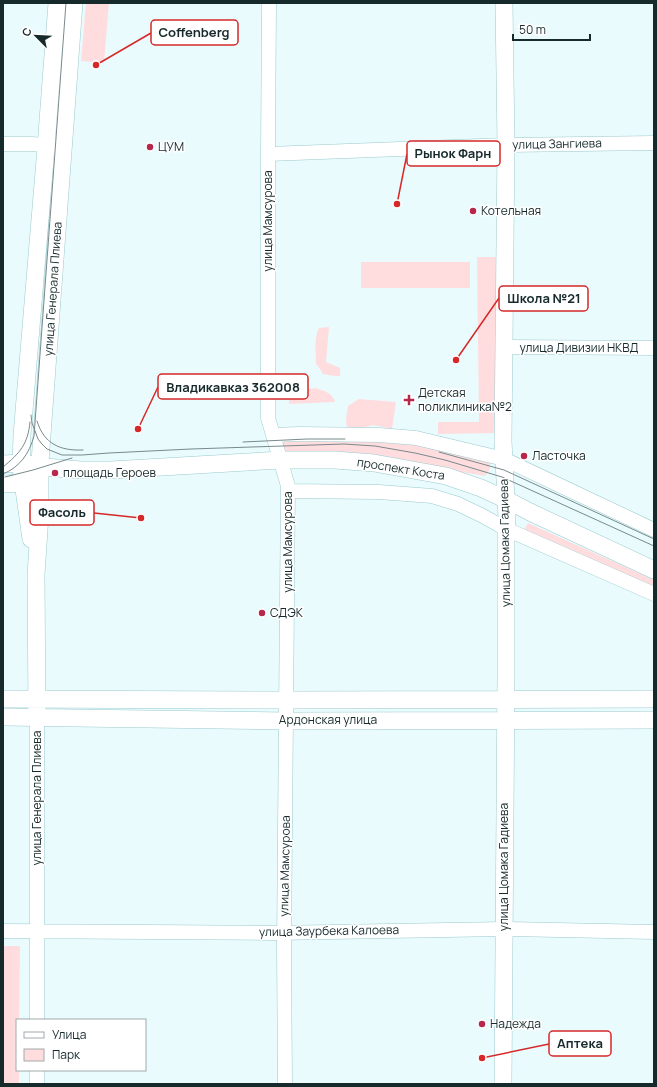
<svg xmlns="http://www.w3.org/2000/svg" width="657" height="1087" font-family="Manrope,sans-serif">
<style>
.green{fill:#ffdddf}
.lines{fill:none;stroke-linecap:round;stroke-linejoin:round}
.minor-casing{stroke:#9bcace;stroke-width:15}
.major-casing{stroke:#9bcace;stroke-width:18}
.minor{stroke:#fff;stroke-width:14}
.major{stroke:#fff;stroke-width:17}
.tram{stroke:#788a8c;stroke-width:1}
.poi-dot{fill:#b7264b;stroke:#fff;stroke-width:1.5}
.labels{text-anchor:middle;stroke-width:3;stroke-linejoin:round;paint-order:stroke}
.street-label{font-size:12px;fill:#172a2b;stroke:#fff}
.poi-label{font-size:12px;fill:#172a2b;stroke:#fff;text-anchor:start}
.leader{fill:none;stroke:#d62828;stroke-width:1.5}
.callout-dot{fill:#d62828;stroke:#fff;stroke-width:1.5}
.callout{fill:#fff;stroke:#d62828;stroke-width:1.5}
.callout-label{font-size:13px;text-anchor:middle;font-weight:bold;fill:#172a2b}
</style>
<rect width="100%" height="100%" fill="#e9fbfd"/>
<!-- green -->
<path class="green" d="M86 3H109L104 63 81 61Z
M477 257H497L498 433 438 434V422H479Z
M361 262H470V288H361Z
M329 327 326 362 340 368V376H334L323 374 320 369 316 364C316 354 314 336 319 328Z
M315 388C324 391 332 392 335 402L289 404V398L303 395 308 389Z
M359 399 396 402 392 429 373 425 353 430 347 428 346 419 348 406Z
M279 438H365L425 446 490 463V469L485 476 456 471 294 454 280 450Z
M528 523 654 580V591L523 532Z
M3 946H20L19 1020H17V1070H19V1084H3Z"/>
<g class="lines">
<!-- minor casing -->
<g class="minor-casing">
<path id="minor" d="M269 3 268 154V418L288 486 284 947 285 1084
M3 144H32L63 147
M268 154 506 145 654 143
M505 347 654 348
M273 435 299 434 379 435 416 438 504 459 654 530
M288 491 379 492 432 496 458 504 483 516 506 529 654 594
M3 931 273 933 504 929 654 932
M37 1020V716
M37 1084V1070"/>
</g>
<!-- major casing -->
<g class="major-casing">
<path id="major" d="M3 464 21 463 45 467 81 470H111L281 460H335L374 463 446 476 481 488 507 500 530 512 654 570
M3 484 23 483 34 480
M31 539 21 468 22 435 45 160 57 3
M3 699 286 700 654 699
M37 716 36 575 40 515V462L74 3
M3 717 286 721 654 720
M503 1084 506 677V529L507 518 503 441 506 145 504 3"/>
</g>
<!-- minor -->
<use href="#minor" class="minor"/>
<!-- major -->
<use href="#major" class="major"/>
<!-- tram -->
<path class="tram" d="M31 415 32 423 38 439 41 443 47 449 62 455H82L109 453 191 449 344 444 375 446 415 453 445 460 502 477 654 546
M37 421C44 444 60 451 83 450
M243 442 307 439H345
M439 452 504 470 654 539
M3 467C20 453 28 444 30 422
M3 474C20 467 29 454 34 436L66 3
M5 477 33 470 72 458"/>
</g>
<!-- markers -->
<g class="poi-dot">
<circle cx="150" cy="147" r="4"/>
<circle cx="473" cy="211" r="4"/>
<path d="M407 394h4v4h4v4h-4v4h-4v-4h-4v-4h4z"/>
<circle cx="524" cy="456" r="4"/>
<circle cx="55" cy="473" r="4"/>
<circle cx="262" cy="613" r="4"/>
<circle cx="482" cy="1024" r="4"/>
</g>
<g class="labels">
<!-- street labels -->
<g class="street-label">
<text transform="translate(557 144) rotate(-1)" y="4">улица Зангиева</text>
<text transform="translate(268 221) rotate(-90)" y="4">улица Мамсурова</text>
<text transform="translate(53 289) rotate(-86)" y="4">улица Генерала Плиева</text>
<text x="579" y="352">улица Дивизии НКВД</text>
<text transform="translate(401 469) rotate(9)" y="4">проспект Коста</text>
<text transform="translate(288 542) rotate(-90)" y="4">улица Мамсурова</text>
<text transform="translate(505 543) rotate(-91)" y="4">улица Цомака Гадиева</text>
<text x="328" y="724">Ардонская улица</text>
<text transform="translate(37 798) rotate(-90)" y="4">улица Генерала Плиева</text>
<text transform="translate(285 866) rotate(-89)" y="4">улица Мамсурова</text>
<text transform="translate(504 867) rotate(-90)" y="4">улица Цомака Гадиева</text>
<text transform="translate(329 931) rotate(-1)" y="4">улица Заурбека Калоева</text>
</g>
<!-- poi labels -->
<g class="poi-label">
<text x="158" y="151">ЦУМ</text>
<text x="481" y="215">Котельная</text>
<text x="418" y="397">Детская<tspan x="418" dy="14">поликлиника№2</tspan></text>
<text x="532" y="460">Ласточка</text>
<text x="63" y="477">площадь Героев</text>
<text x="270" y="617">СДЭК</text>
<text x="490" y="1028">Надежда</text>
</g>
</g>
<!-- callouts -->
<path class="leader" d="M96 65L151 33M397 204L407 154M456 360L499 298M138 429L158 387M141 518L94 513M482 1058L549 1044"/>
<g class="callout-dot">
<circle cx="96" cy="65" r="4"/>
<circle cx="397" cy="204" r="4"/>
<circle cx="456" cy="360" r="4"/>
<circle cx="138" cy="429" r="4"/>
<circle cx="141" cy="518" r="4"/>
<circle cx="482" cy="1058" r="4"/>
</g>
<g class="callout">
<rect x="151" y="20" width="87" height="25" rx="4"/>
<rect x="407" y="141" width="93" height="25" rx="4"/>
<rect x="499" y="286" width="89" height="25" rx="4"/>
<rect x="158" y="374" width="150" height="25" rx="4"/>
<rect x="30" y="500" width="64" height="25" rx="4"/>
<rect x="549" y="1031" width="62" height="25" rx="4"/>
</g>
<g class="callout-label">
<text x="194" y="37">Coffenberg</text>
<text x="453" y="158">Рынок Фарн</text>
<text x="544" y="303">Школа №21</text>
<text x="233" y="392">Владикавказ 362008</text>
<text x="62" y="517">Фасоль</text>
<text x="580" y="1048">Аптека</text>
</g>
<!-- border -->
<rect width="657" height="1087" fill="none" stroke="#172a2b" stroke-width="8"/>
<!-- legend -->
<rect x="16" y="1019" width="130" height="52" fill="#ffffff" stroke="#a2aaaa"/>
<rect x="24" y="1032" width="20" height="6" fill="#ffffff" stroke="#a2aaaa"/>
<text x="52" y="1039" font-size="12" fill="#172a2b">Улица</text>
<rect x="24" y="1049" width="20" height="12" fill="#ffdddf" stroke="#a2aaaa"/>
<text x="52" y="1059" font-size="12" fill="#172a2b">Парк</text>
<!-- north arrow -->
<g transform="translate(36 36) rotate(294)" stroke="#ffffff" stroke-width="3" paint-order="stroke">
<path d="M0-3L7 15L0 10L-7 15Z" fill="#172a2b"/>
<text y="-6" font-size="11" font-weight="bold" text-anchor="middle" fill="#172a2b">С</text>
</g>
<!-- scale -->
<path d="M513 34v6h77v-6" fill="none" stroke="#172a2b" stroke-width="2"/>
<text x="519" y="34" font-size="12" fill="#172a2b" stroke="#ffffff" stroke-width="3" paint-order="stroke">50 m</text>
</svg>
